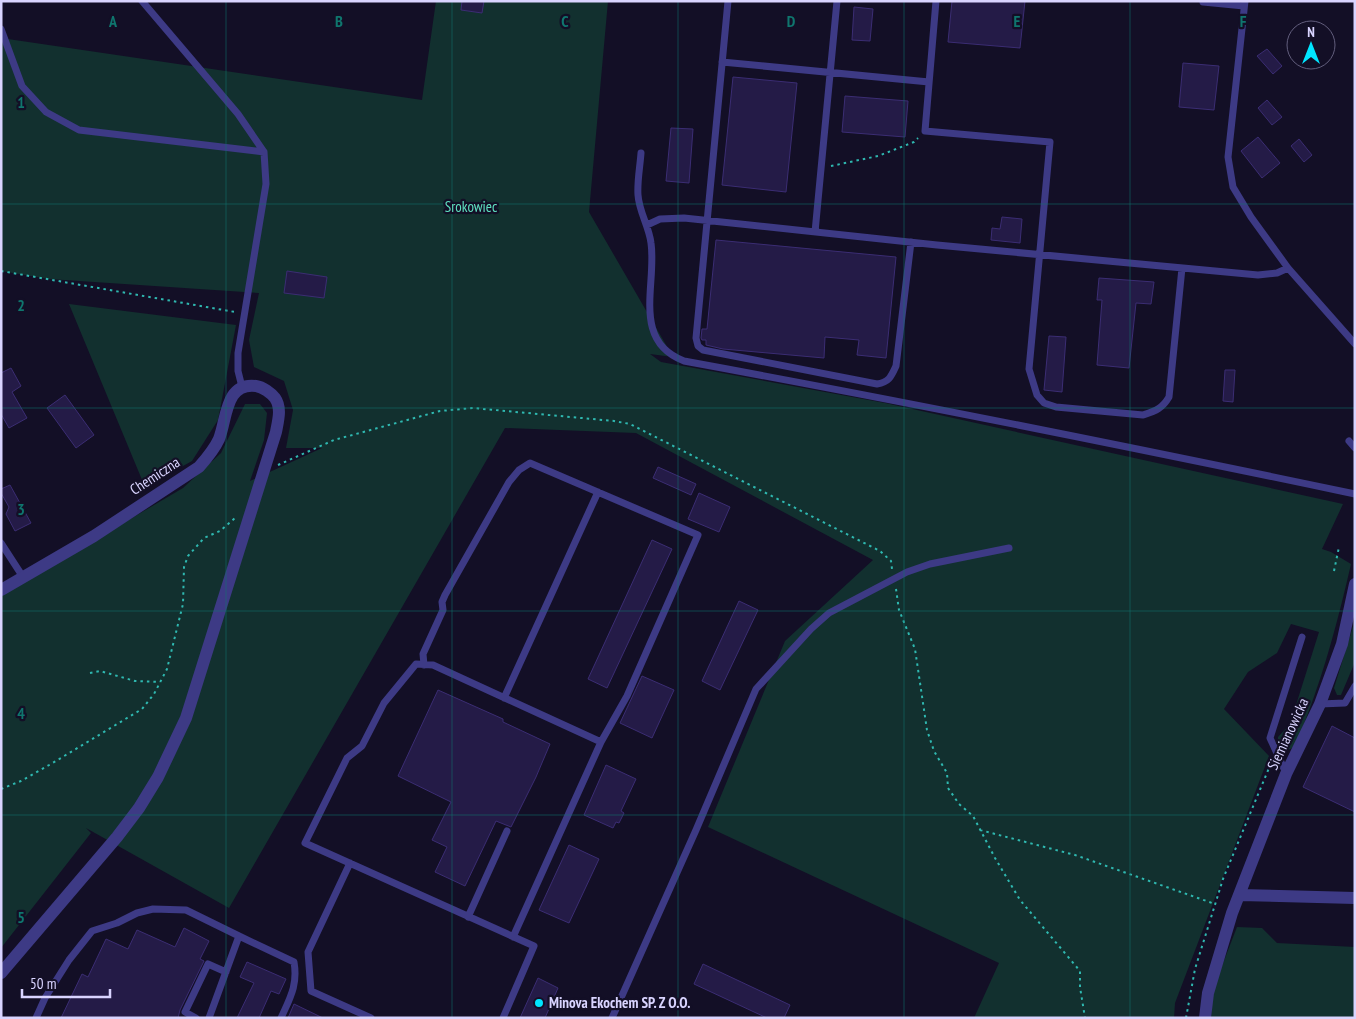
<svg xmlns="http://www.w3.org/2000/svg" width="1356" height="1019" font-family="'PT Sans Narrow',sans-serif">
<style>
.green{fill:#12302f}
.building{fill:#241b47;stroke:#3b2d73}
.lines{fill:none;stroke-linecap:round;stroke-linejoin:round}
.path{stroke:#2fb8b0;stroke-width:2;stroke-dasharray:2.5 4;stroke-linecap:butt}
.service{stroke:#3d3a85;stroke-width:7}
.minor{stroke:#3d3a85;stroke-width:12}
.grid{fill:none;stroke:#0f766e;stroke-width:1;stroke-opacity:0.55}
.poi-dot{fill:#00e5ff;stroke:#130f26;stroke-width:2}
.labels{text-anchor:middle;stroke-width:4.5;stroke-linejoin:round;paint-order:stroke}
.park-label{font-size:15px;fill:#5fe0c0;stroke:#130f26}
.street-label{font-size:15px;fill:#d9d4ff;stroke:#130f26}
.poi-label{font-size:15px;font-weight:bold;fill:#d9d4ff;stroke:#130f26;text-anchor:start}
.grid-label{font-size:16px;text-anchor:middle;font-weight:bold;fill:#0f766e;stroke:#130f26;stroke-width:4.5;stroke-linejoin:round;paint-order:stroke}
</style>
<rect width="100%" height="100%" fill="#130f26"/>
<!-- green -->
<path class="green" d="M436 1H608L589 212 673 357 650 354 661 362 885 403 1343 504 1322 549 1331 552 1351 564C1339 616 1326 666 1307 716 1304 724 1297 743 1292 748 1287 752 1282 748 1278 745V737L1290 724 1319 632 1291 624 1277 653 1248 672 1224 709 1269 756 1175 1003 1174 1018H974L999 963 708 827 785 641 873 560 636 433 505 428 229 908 86 828 91 833 1 948V595L183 488 221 453 245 404H260L267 413 264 440 250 481 322 448H286L293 410 284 381 254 367 249 340 259 293 49 279 1 271V38L422 100Z
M69 304 236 325 218 420 192 461 145 487Z
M1355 620V662L1341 695H1337L1334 688Z
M1237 927 1262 928 1277 943 1355 947V1018H1211L1213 989Z"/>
<!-- building -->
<path class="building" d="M462 1H484L482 13 461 10Z
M952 1H1025L1020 48 948 42Z
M854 7 873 9 870 41 852 40Z
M1267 49 1282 66 1273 74 1257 56Z
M1183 63 1219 66 1214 110 1179 107Z
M733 77 797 83 786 192 722 185Z
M845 96 908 101 905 137 842 132Z
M1267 100 1282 117 1272 125 1258 108Z
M671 128 693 129 689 183 666 181Z
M1258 137 1280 163 1262 178 1241 151Z
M1299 139 1312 155 1304 162 1291 146Z
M1002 217 1022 219 1020 243 991 240 992 228 1000 229Z
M716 240 896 257 886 358 857 355 859 340 825 337 824 358 723 349 706 345V340H702L701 338 702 329H707Z
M287 271 327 277 324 298 284 293Z
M1099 278 1154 282 1151 304 1136 303 1129 368 1097 365 1102 300H1097Z
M1049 336 1066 337 1062 392 1044 390Z
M11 368 21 386 12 392 27 418 9 428 1 414V373Z
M1225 370H1235L1233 402 1223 401Z
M65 395 94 435 76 448 47 408Z
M658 467 696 484 691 495 653 478Z
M10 485 31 523 15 531 6 514 9 507 1 493V489Z
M699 493 730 507 719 532 688 519Z
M652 540 672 549 607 688 588 679Z
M739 601 758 610 720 690 702 681Z
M642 676 674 690 652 738 620 723Z
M438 690 503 719V722L550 744 536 777 511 827 496 821 465 886 435 872 447 847 432 840 451 802 398 776Z
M1332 726 1355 738V812L1303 787Z
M606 765 636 779 621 811 624 813 619 823 616 822 613 828 584 815Z
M569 845 599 859 569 923 539 910Z
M184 928 209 941 200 959 204 961 180 1010 178 1018H61L82 974 88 977 106 939 128 949 137 930 175 947Z
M247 962 286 979 279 994 271 991 259 1018H237L254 983 240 977Z
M703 964 790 1005 784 1018H767L694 984Z
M538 978 558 988 545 1018H520Z
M294 1004 323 1018H288Z"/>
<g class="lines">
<!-- path -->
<path class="path" d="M831 166 878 156 914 142 918 138
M1 271 235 312
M278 465 334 440 440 411 473 408 614 421 630 424 880 551 891 561 892 569
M1334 571 1339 547
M896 589 899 610 915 649 927 730 934 751 947 773 948 788 959 804 973 816 995 858 1020 900 1080 971V987L1085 1018
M90 673 100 671 135 681 160 682
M1 789 21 781 51 764 142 709 154 694 167 669 183 604 184 567 188 556 204 538 220 531 235 518
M980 830 1075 855 1215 904
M1186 1018 1195 969 1223 879 1269 768"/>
<!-- service -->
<path class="service" d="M142 1 238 114 264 152 266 184 238 353V371L242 387
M728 1 696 338 698 346 703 350 877 384C889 382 891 377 896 366L911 242
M936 1 925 131 1050 142 1029 369 1037 395 1044 403 1056 407 1143 415C1155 411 1162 409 1169 397L1182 268
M1245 1 1228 157 1233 187 1251 217 1288 268 1355 344
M1203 2 1244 6
M1 29 22 86 46 112 79 130 264 152
M722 62 929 82
M641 153C640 167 637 182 638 195 639 212 649 226 651 243 657 284 631 341 684 361 908 402 1131 447 1355 494
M647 225 660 219 684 218 937 245 1258 275 1277 273 1288 268
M815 232 837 1
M1349 441 1355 448
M1 543 23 577
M424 665 423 654 443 610 442 602 445 595 509 482 519 470 530 463 698 535 627 696 601 742 513 937
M504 698 598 492
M1320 704 1345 703 1355 686
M1286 773 1270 738 1302 637
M350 863 308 952 311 991 371 1018
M468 917 507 831
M36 1018 45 998 69 960 92 931 117 923 137 913 153 909 186 910 239 936
M196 1018 185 1012 208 964 226 972
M209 1018 239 936 294 962C298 985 290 998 281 1018
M503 1018 534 946 305 843 347 758 362 746 384 703 416 664 433 665 601 742
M612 1018 696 830 756 689 811 629 829 613 907 572 930 564 1009 548"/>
<!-- minor -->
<path class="minor" d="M1 590 94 536 199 467C207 458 214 450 219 439 227 419 225 382 256 386 263 387 271 393 275 398 282 408 278 421 276 432L186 718 158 777 139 808 117 837 1 973
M1240 895 1355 898
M1205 1018 1208 993 1232 913 1286 774 1320 704 1342 644 1355 584"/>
</g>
<!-- grid -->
<path class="grid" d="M226 1V1018M452 1V1018M678 1V1018M904 1V1018M1130 1V1018M1 204H1355M1 408H1355M1 611H1355M1 815H1355"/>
<!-- markers -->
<circle class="poi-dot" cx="539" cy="1003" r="5"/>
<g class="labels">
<!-- park labels -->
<g class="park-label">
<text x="471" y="212">Srokowiec</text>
</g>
<!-- street labels -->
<g class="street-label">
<text transform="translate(155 476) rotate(-33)" y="5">Chemiczna</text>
<text transform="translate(1288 734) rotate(-65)" y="5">Siemianowicka</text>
</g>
<!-- poi labels -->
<g class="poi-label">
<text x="549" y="1008">Minova Ekochem SP. Z O.O.</text>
</g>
</g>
<g class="grid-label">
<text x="113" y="27">A</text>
<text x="339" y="27">B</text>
<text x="565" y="27">C</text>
<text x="791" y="27">D</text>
<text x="1017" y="27">E</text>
<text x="1243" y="27">F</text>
<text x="21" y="108">1</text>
<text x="21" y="311">2</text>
<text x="21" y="515">3</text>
<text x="21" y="719">4</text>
<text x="21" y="923">5</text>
</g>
<!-- border -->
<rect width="1356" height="1019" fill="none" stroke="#d9d4ff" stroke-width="5"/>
<!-- north arrow -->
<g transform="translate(1311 45)"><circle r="24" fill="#130f26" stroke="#625e7d"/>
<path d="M0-4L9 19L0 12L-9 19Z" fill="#00e5ff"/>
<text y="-8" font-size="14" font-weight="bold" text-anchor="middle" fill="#d9d4ff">N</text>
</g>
<!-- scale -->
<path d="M22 989v8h88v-8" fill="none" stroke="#d9d4ff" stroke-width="2.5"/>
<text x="30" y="989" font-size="15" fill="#d9d4ff" stroke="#130f26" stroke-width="4" paint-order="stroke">50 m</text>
</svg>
